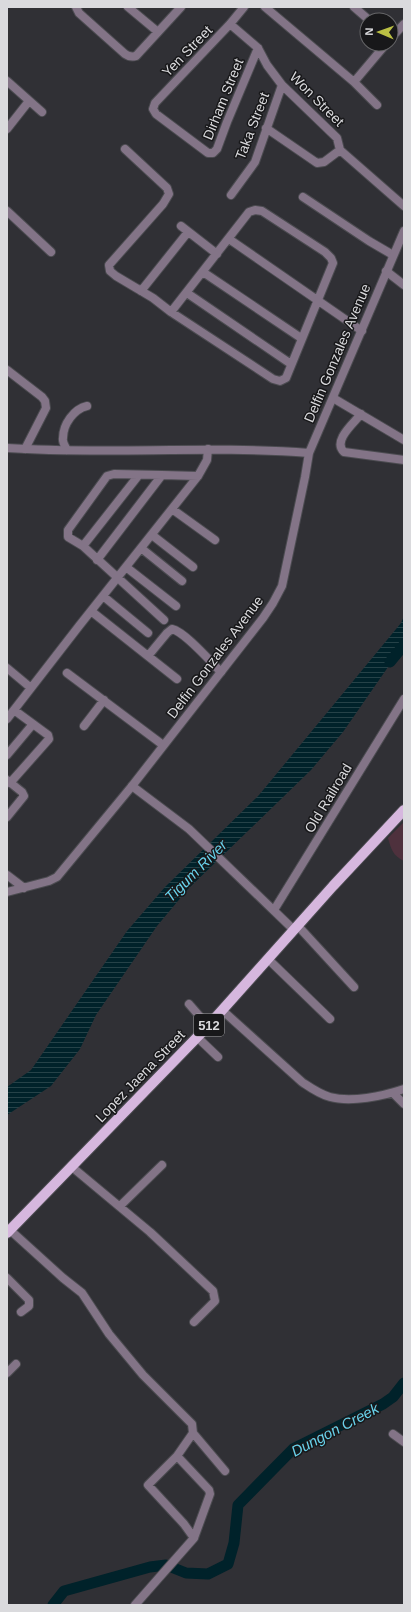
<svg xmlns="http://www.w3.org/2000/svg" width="411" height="1612" font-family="Helvetica,sans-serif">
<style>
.green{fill:#4e313d}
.water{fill:url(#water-rules)}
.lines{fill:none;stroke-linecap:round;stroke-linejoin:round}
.river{stroke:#00222a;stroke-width:11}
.minor-casing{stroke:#4b4b50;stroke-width:10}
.tertiary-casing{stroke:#4b4b50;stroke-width:10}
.primary-casing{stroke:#4b4b50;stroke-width:12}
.minor{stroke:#837487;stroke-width:8}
.tertiary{stroke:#837487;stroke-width:8}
.primary{stroke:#d6b7de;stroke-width:10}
.labels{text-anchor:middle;stroke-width:3;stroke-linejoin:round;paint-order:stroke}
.shield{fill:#18181a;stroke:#a0a0a2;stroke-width:1}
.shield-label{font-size:13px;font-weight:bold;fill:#dadadd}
.street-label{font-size:14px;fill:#dadadd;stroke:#18181a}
.water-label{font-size:15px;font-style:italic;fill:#68d2eb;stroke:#18181a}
</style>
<defs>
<pattern id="water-rules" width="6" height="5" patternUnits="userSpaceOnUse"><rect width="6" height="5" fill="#00222a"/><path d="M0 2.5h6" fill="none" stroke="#254248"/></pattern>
</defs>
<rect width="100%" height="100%" fill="#303035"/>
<!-- green -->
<path class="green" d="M404 822V861C393 856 391 849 388 838Z"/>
<!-- water -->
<path class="water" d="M404 616V644L343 732 311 770 188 889 157 926 96 1015 80 1049 51 1086 7 1115V1087L31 1070 127 931 165 887 259 795 401 623Z"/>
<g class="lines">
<!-- river -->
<path class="river" d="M390 662 404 645
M53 1605 64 1591 150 1567 166 1565 186 1573 208 1574 228 1564 234 1543 238 1505 293 1449 383 1404 393 1397 404 1383"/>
<!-- minor casing -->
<g class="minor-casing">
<path id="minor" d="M76 7 79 13 125 54C129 57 132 57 136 56L181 7
M128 7 158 32
M244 7 230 24 155 103 153 109 156 114 208 153H213L217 149 227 122 258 48
M265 7 354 82 377 105
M354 7 369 20
M230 24 258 48 267 65 282 85 337 138 340 150 404 206
M391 38 404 24
M7 81 42 112
M354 82 386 44
M266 128 317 163 324 162 340 150
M7 129 29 101
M125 149 167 188 169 194 163 204 109 265 110 271 116 276 153 298 171 312 249 212 255 210 262 211 325 252 331 258 333 263 286 378 280 381 273 379 171 312
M231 195 255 162 282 85
M303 197 369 241 393 255
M7 211 51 252
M181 226 217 254
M229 239 362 331
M386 271 404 285
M203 272 301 338
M141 291 188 232
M187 293 291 364
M7 370 42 397 45 401 46 408 25 449
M333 398 404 440
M361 414C354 423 332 441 344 452L404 460
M67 450C65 446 62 442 63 438 63 424 74 409 87 406
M138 476 83 546 164 620
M172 509 215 540
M152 535 193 567
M83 546 68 537V530L107 476 114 474 162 475
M141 548 182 581
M97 560 162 475 198 476
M126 567 176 606
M103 596 148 633
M91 611 177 679
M148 656 167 633 172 629C185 632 210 661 221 672
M7 668 31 688
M67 673 163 745
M7 719 79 626 198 476 207 460 208 449
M84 726 104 700
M7 755 33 724
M7 780 22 792 24 796 7 817
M10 783 49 739 48 735 14 710
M7 875 24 888
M7 892 49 881 57 877 132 786
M274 910 404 699
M298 926 354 987
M269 960 330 1019
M189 1004 208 1026
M222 1010 302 1082C311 1088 319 1094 330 1097 351 1103 383 1096 404 1089
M197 1037 218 1057
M393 1093 404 1104
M72 1167 150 1232 213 1291 215 1301 194 1322
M120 1206 162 1165
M10 1230 63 1278 82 1293 109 1334 143 1375 192 1424 193 1433 177 1456 148 1485 184 1524 194 1538
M7 1278 29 1300V1306L21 1312
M7 1373 16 1364
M193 1433 225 1471
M393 1434 404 1442
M135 1605 194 1538 210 1494 209 1490 177 1456"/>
</g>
<!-- tertiary casing -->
<g class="tertiary-casing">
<path id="tertiary" d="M7 448C107 455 208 445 309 453
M294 930 189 829 132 786 263 618 273 603 282 586 305 477 309 453 404 231"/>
</g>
<!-- primary casing -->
<g class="primary-casing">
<path id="primary" d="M7 1233 208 1026 333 886 404 810"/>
</g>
<!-- minor -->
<use href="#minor" class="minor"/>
<!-- tertiary -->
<use href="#tertiary" class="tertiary"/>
<!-- primary -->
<use href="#primary" class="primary"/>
</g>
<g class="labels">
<!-- shield labels -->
<rect class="shield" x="194" y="1014" width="30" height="22" rx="3"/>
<g class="shield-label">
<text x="209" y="1030">512</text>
</g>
<!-- street labels -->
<g class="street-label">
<text transform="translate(187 51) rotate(-46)" y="5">Yen Street</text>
<text transform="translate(223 99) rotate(-68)" y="5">Dirham Street</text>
<text transform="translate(317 99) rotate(45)" y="5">Won Street</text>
<text transform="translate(252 126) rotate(-69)" y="5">Taka Street</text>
<text transform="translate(337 353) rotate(-67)" y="5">Delfin Gonzales Avenue</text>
<text transform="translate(215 657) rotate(-53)" y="5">Delfin Gonzales Avenue</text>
<text transform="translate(328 798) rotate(-59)" y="5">Old Railroad</text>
<text transform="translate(140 1076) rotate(-46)" y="5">Lopez Jaena Street</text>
</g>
<!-- water labels -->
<g class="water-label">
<text transform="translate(196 871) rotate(-45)" y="5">Tigum River</text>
<text transform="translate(335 1430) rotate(-28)" y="5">Dungon Creek</text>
</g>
</g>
<!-- border -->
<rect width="411" height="1612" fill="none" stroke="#dadadd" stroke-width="16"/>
<!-- north arrow -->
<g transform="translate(379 32) rotate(272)"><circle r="19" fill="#18181a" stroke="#666668"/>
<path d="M0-3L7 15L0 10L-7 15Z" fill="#bbc044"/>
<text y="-6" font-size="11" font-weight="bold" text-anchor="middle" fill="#dadadd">N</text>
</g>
</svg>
